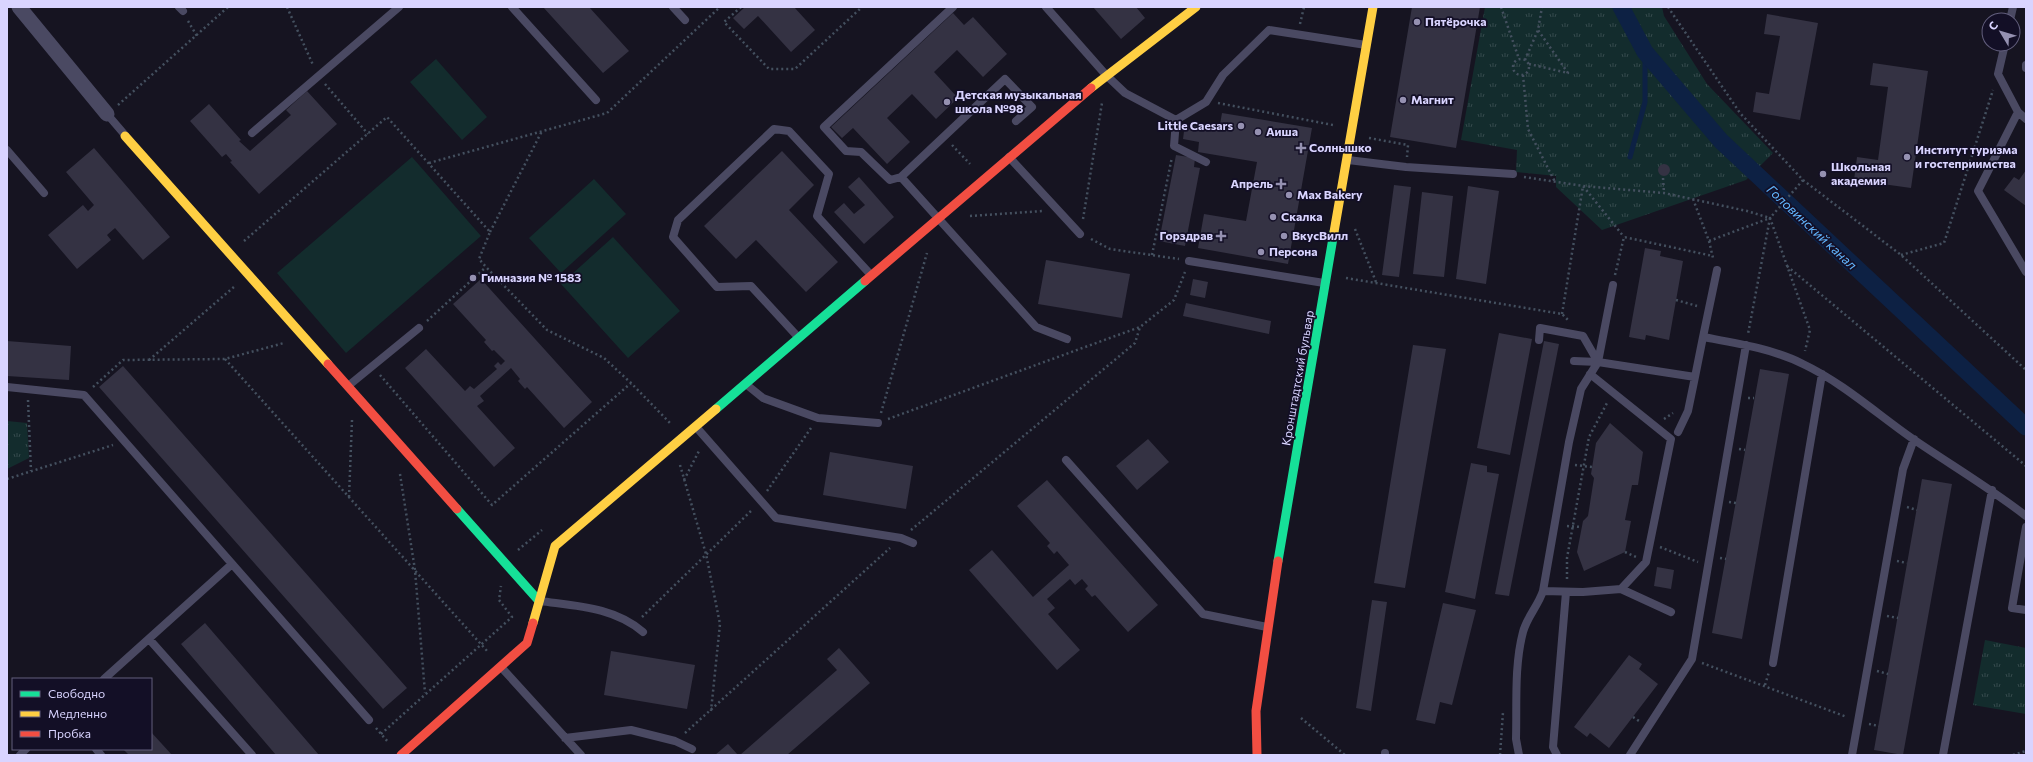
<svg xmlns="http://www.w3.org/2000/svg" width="2033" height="762" font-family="Commissioner,sans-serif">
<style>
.grass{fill:url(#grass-tufts)}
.pitch{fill:#132c2d}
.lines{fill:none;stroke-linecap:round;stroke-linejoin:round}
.stream{stroke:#0d2144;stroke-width:5}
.canal{stroke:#0d2144;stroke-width:17}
.building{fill:#343243}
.path{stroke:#44505f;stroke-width:2.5;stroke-dasharray:2 3;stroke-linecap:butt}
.lane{stroke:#4a4962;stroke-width:8}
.street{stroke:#4a4962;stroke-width:15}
.fast{stroke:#16e098;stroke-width:9}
.slow{stroke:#ffcf43;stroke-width:9}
.jam{stroke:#f24e42;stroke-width:9}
.poi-dot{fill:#9591b1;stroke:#130f26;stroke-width:1.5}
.labels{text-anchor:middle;stroke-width:3.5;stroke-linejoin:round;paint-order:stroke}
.poi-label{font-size:12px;font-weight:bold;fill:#d9d4ff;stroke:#130f26;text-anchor:start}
.street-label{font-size:12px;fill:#d9d4ff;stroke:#130f26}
.water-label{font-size:13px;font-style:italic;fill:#62b6ff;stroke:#130f26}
</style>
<defs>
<pattern id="grass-tufts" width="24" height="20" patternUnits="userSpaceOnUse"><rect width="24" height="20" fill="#132c2d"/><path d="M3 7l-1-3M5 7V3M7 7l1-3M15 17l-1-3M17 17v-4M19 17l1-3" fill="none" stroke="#354a4c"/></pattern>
</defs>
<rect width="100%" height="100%" fill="#161421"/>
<!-- grass -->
<path class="grass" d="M1485 7H1662L1664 16 1707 84 1773 153 1746 180 1602 230 1556 187V176L1516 172 1517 150 1461 140Z
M7 421 27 423 29 458 7 469Z
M1985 640 2026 648V714L1973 705Z"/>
<!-- pitch -->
<path class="pitch" d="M436 59 487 117 462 140 410 82Z
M412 157 481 236 346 353 277 273Z
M594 179 626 214 561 273 529 238Z
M613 237 680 311 628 358 561 284Z"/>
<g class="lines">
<!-- stream -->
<path class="stream" d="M1630 157 1645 102V52"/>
<!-- canal -->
<path class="canal" d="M1621 7 1645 52 1721 141 2026 427"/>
</g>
<!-- building -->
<path class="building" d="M543 7H589L629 51 603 73Z
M745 7H794L815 30 791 52 758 16 744 29 733 18Z
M1093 7H1136L1145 18 1121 39Z
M1412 7H1480L1456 148 1390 137Z
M953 13 964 25 973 17 1007 54 983 77 957 50 934 72 958 98 936 119 912 94 887 118 910 142 887 164 853 128 842 138 831 127Z
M1767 14 1818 23 1800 120 1753 112 1756 92 1769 94 1780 36 1764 34Z
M1873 63 1928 71 1911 188 1854 180 1857 157 1878 160 1888 87 1870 85Z
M307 91 337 124 259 194 230 162 232 161 226 154 222 157 190 121 209 104 241 140 239 141 250 151 291 115 286 110Z
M1222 113 1312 128 1288 264 1198 248 1204 214 1246 221 1257 162 1198 152 1199 142 1183 139 1185 124 1219 130Z
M94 148 170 237 143 260 115 228 107 235 111 240 77 269 48 235 83 205 88 211 94 205 66 172Z
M782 151 814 185 789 210 838 262 806 292 756 240 736 259 704 226Z
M1176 155 1195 158 1194 167 1200 168 1185 246 1159 241Z
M1658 170a6 6 0 1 1 12 0a6 6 0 1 1-12 0Z
M2026 170V206L2004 190 2014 177 2019 180Z
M859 177 894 217 864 244 834 212 844 203 854 214 865 205 848 187Z
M1394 185 1411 187 1399 277 1382 275Z
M1468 186 1499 191 1486 284 1456 279Z
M1422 192 1453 196 1444 277 1413 274Z
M1645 248 1661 251 1660 256 1683 261 1669 340 1646 335 1645 340 1629 337Z
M1046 260 1130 274 1122 318 1038 304Z
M481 279 592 402 564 428 527 387 525 389 518 381 520 379 511 368 480 396 484 401 477 406 515 448 494 467 405 368 426 349 465 391 470 386 474 389 497 369 494 366 498 362 501 365 505 361 494 350 492 351 484 342 486 340 453 304Z
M1193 279 1208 282 1205 298 1190 295Z
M1186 303 1271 321 1269 334 1183 316Z
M1499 333 1532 339 1510 455 1477 448Z
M7 341 71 346 69 380 7 376Z
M1544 341 1559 344 1509 596 1495 594Z
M1413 345 1446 349 1405 588 1374 583Z
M123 366 407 688 383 709 99 387Z
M1760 369 1789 374 1742 639 1712 633Z
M1610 423 1643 452 1638 485H1632L1625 520 1631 521 1625 552 1584 571 1577 552 1583 521 1588 516 1594 478 1591 474 1596 443Z
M1148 439 1169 462 1137 490 1116 466Z
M830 452 913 466 906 509 823 495Z
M1471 463 1487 466V472L1499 474 1475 599 1445 592Z
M1922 479 1952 484 1903 755 1874 750Z
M1047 480 1158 605 1128 632 1095 595 1092 597 1085 589 1088 586 1082 579 1075 585 1070 579 1047 599 1055 608 1048 614 1080 650 1057 670 969 570 992 550 1033 597 1069 565 1057 551 1054 554 1047 546 1050 543 1017 506Z
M1657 567 1674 570 1671 589 1654 586Z
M1372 600 1387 602 1371 711 1356 708Z
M1443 603 1476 610 1452 705 1440 702 1435 724 1416 720Z
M205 623 319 755H276L181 644Z
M839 648 870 683 787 755H740L837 670 827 659Z
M611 651 695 665 687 709 604 695Z
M1629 655 1642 664 1639 669 1658 684 1609 748 1590 733 1587 737 1574 727Z
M151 732 172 755H129L123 749H151Z
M728 744 738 755H715Z"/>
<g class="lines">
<!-- path -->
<path class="path" d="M287 7 313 65
M741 7 724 22 769 69H795L862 7
M1501 7 1519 59
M1668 7 1740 113 1803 180 1901 255 2026 370
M188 21 197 36
M1300 24 1304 7
M1513 67a8 8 0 1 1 16 0a8 8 0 1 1-16 0Z
M1525 60 1538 30 1542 7
M1529 64 1568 73 1538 30
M1523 75 1528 129 1555 182
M325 84 368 134
M1218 103 1333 125
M118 105 228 7
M1369 138 1408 145 1407 157
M952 145 970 164
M429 163 607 113 720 7
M1524 177 1583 186 1664 193 1747 211 1770 218
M1663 178 1664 193
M1803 180 1770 218 1810 330 1805 351
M1693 199 1709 241 1770 218 1748 334
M970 216 1043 211
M1083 219 1102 103
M1355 229 1376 282
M490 232 542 131
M1091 239 1110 249 1179 259
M244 241 387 117 490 232 479 259 486 267 547 330 604 358 631 383 671 424
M1709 241 1713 258
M1152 255 1172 157
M1901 255 1944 243 1993 90
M1787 266 2026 466
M1615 275 1624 237 1713 256
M1346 278 1562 314 1569 321
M1676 300 1697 306
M1562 314 1583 186 1624 237
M427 321 486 267
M225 359 488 652
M149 360 235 286
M380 375 492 505 631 383
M93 387 123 360 225 359 284 343
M1748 398H1754
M28 400 31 471
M881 413 927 253
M888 419 1140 327 1174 300 1185 272
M1664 419 1673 413
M1739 449 1745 450
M680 465 706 554 720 624 711 711
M1575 465 1592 467
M400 474 415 570 425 693
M7 479 113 445
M684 480 700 449
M767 491 811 428
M349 497 352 420
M1729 502 1736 503
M1907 507 1917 510
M1567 526 1581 527
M911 530 1135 343 1140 327
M1660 547 1698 562
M518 550 542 530
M1625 552 1636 557
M1720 558 1726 559
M1897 561 1907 563
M1567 579V558L1589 437 1607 403
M1887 616 1898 618
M642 617 753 509
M1702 663 1847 717
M1877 671 1888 674
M1765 685 1769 672
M1633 717 1639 721
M1301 718 1345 755
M1869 724 1879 726
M376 728 388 742
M685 733 890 548
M381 734 512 617 499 600 501 586
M1500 755 1503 712
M2013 755 2026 751"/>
<!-- lane -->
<path class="lane" d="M179 7 183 11
M512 7 596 100
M673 7 685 20
M1046 7 1106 75 1125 93 1176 120
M2010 20 2013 7
M2005 44 1998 74 2018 112 2026 119
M2026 65V68
M2018 112 1978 191 2026 272
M107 114 125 135
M1176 120 1206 102 1223 75 1269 30 1366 45
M1176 120 1174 146 1206 162
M1016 121 1032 107 1005 79 901 177 1036 327 1067 339
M252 133 399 7
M7 150 44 193
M1009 157 1080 234
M1348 160 1406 167 1513 174
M901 177 890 180 861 152 846 151 824 127 953 7
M1189 261 1324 283
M798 337 751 286 717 287 673 237 678 220 774 129 789 131 829 174 817 216 871 275
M1703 337 1717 270
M1539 340 1540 328 1583 336 1598 362 1574 361
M1598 362 1613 285
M747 385 763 398 818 418 878 423
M348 386 419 328
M7 387 84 395 369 720
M697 428 776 518 901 538 913 543
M1678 432 1688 411 1695 377
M1066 460 1203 614 1267 627
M2026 527 2012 608 2026 610
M1621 589 1671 612
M1543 591 1583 592 1621 589 1646 562 1671 439 1590 374
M540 601C576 606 614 607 643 632
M149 639 252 755
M1773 663 1822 374
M501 667 581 755
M104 679 232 564
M565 738 631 730 675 741 692 749
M96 749 101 755
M20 755 26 749
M1385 755V753
M1519 755 1516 739C1517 705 1514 666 1523 632 1527 617 1538 606 1543 591L1569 442 1581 389 1598 362 1695 377 1703 337C1735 343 1774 349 1803 364 1843 383 1877 414 1913 439 1951 465 1990 488 2026 516
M1557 755 1553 747 1566 592
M1630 755 1692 659 1746 345
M1852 755 1903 469 1914 439
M1943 755 1992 490"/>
<!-- street -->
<path class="street" d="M19 7 107 114"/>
<!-- fast -->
<path class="fast" d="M716 409 865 281
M457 509 539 601
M1278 561 1334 232"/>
<!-- slow -->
<path class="slow" d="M1091 88 1196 7
M125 136 328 364
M1334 232 1373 7
M533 623 555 546 716 409"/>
<!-- jam -->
<path class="jam" d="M865 281 1091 88
M328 364 457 509
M401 755 527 643 533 623
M1257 755 1256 711 1278 561"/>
</g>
<!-- markers -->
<g class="poi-dot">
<circle cx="1417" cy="22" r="4"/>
<circle cx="1403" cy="100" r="4"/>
<circle cx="947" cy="102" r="4"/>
<circle cx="1241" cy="126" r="4"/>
<circle cx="1258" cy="132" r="4"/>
<path d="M1299 142h4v4h4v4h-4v4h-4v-4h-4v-4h4z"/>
<circle cx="1907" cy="157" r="4"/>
<circle cx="1823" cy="174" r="4"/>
<path d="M1279 178h4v4h4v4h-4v4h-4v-4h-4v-4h4z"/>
<circle cx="1289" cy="195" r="4"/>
<circle cx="1273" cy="217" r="4"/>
<path d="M1219 230h4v4h4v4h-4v4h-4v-4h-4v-4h4z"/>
<circle cx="1284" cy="236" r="4"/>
<circle cx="1261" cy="252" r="4"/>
<circle cx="473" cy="278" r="4"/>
</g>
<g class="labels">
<!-- poi labels -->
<g class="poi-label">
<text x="1425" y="26">Пятёрочка</text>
<text x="955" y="99">Детская музыкальная<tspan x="955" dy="14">школа №98</tspan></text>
<text x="1411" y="104">Магнит</text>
<text x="1233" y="130" text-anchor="end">Little Caesars</text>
<text x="1266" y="136">Аиша</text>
<text x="1309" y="152">Солнышко</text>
<text x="1915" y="154">Институт туризма<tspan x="1915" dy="14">и гостеприимства</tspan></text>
<text x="1831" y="171">Школьная<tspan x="1831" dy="14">академия</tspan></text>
<text x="1273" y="188" text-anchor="end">Апрель</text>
<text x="1297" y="199">Max Bakery</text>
<text x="1281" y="221">Скалка</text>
<text x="1213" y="240" text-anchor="end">Горздрав</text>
<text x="1292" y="240">ВкусВилл</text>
<text x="1269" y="256">Персона</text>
<text x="481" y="282">Гимназия № 1583</text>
</g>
<!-- street labels -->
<g class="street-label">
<text transform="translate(1298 378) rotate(-80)" y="4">Кронштадтский бульвар</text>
</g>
<!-- water labels -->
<g class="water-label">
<text transform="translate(1812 227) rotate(43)" y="5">Головинский канал</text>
</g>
</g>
<!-- border -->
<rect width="2033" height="762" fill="none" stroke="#d9d4ff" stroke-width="16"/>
<!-- legend -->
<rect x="12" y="678" width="140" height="72" fill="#130f26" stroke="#625e7d"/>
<rect x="20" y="691" width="20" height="6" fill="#16e098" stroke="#625e7d"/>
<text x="48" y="698" font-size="12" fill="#d9d4ff">Свободно</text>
<rect x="20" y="711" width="20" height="6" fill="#ffcf43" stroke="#625e7d"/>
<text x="48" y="718" font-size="12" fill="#d9d4ff">Медленно</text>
<rect x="20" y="731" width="20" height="6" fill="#f24e42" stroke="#625e7d"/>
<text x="48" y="738" font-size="12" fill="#d9d4ff">Пробка</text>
<!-- north arrow -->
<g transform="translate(2001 32) rotate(308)"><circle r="19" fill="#130f26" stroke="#625e7d"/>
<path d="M0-3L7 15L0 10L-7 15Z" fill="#9591b1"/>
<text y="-6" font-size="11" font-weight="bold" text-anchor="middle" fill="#d9d4ff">С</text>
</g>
</svg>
